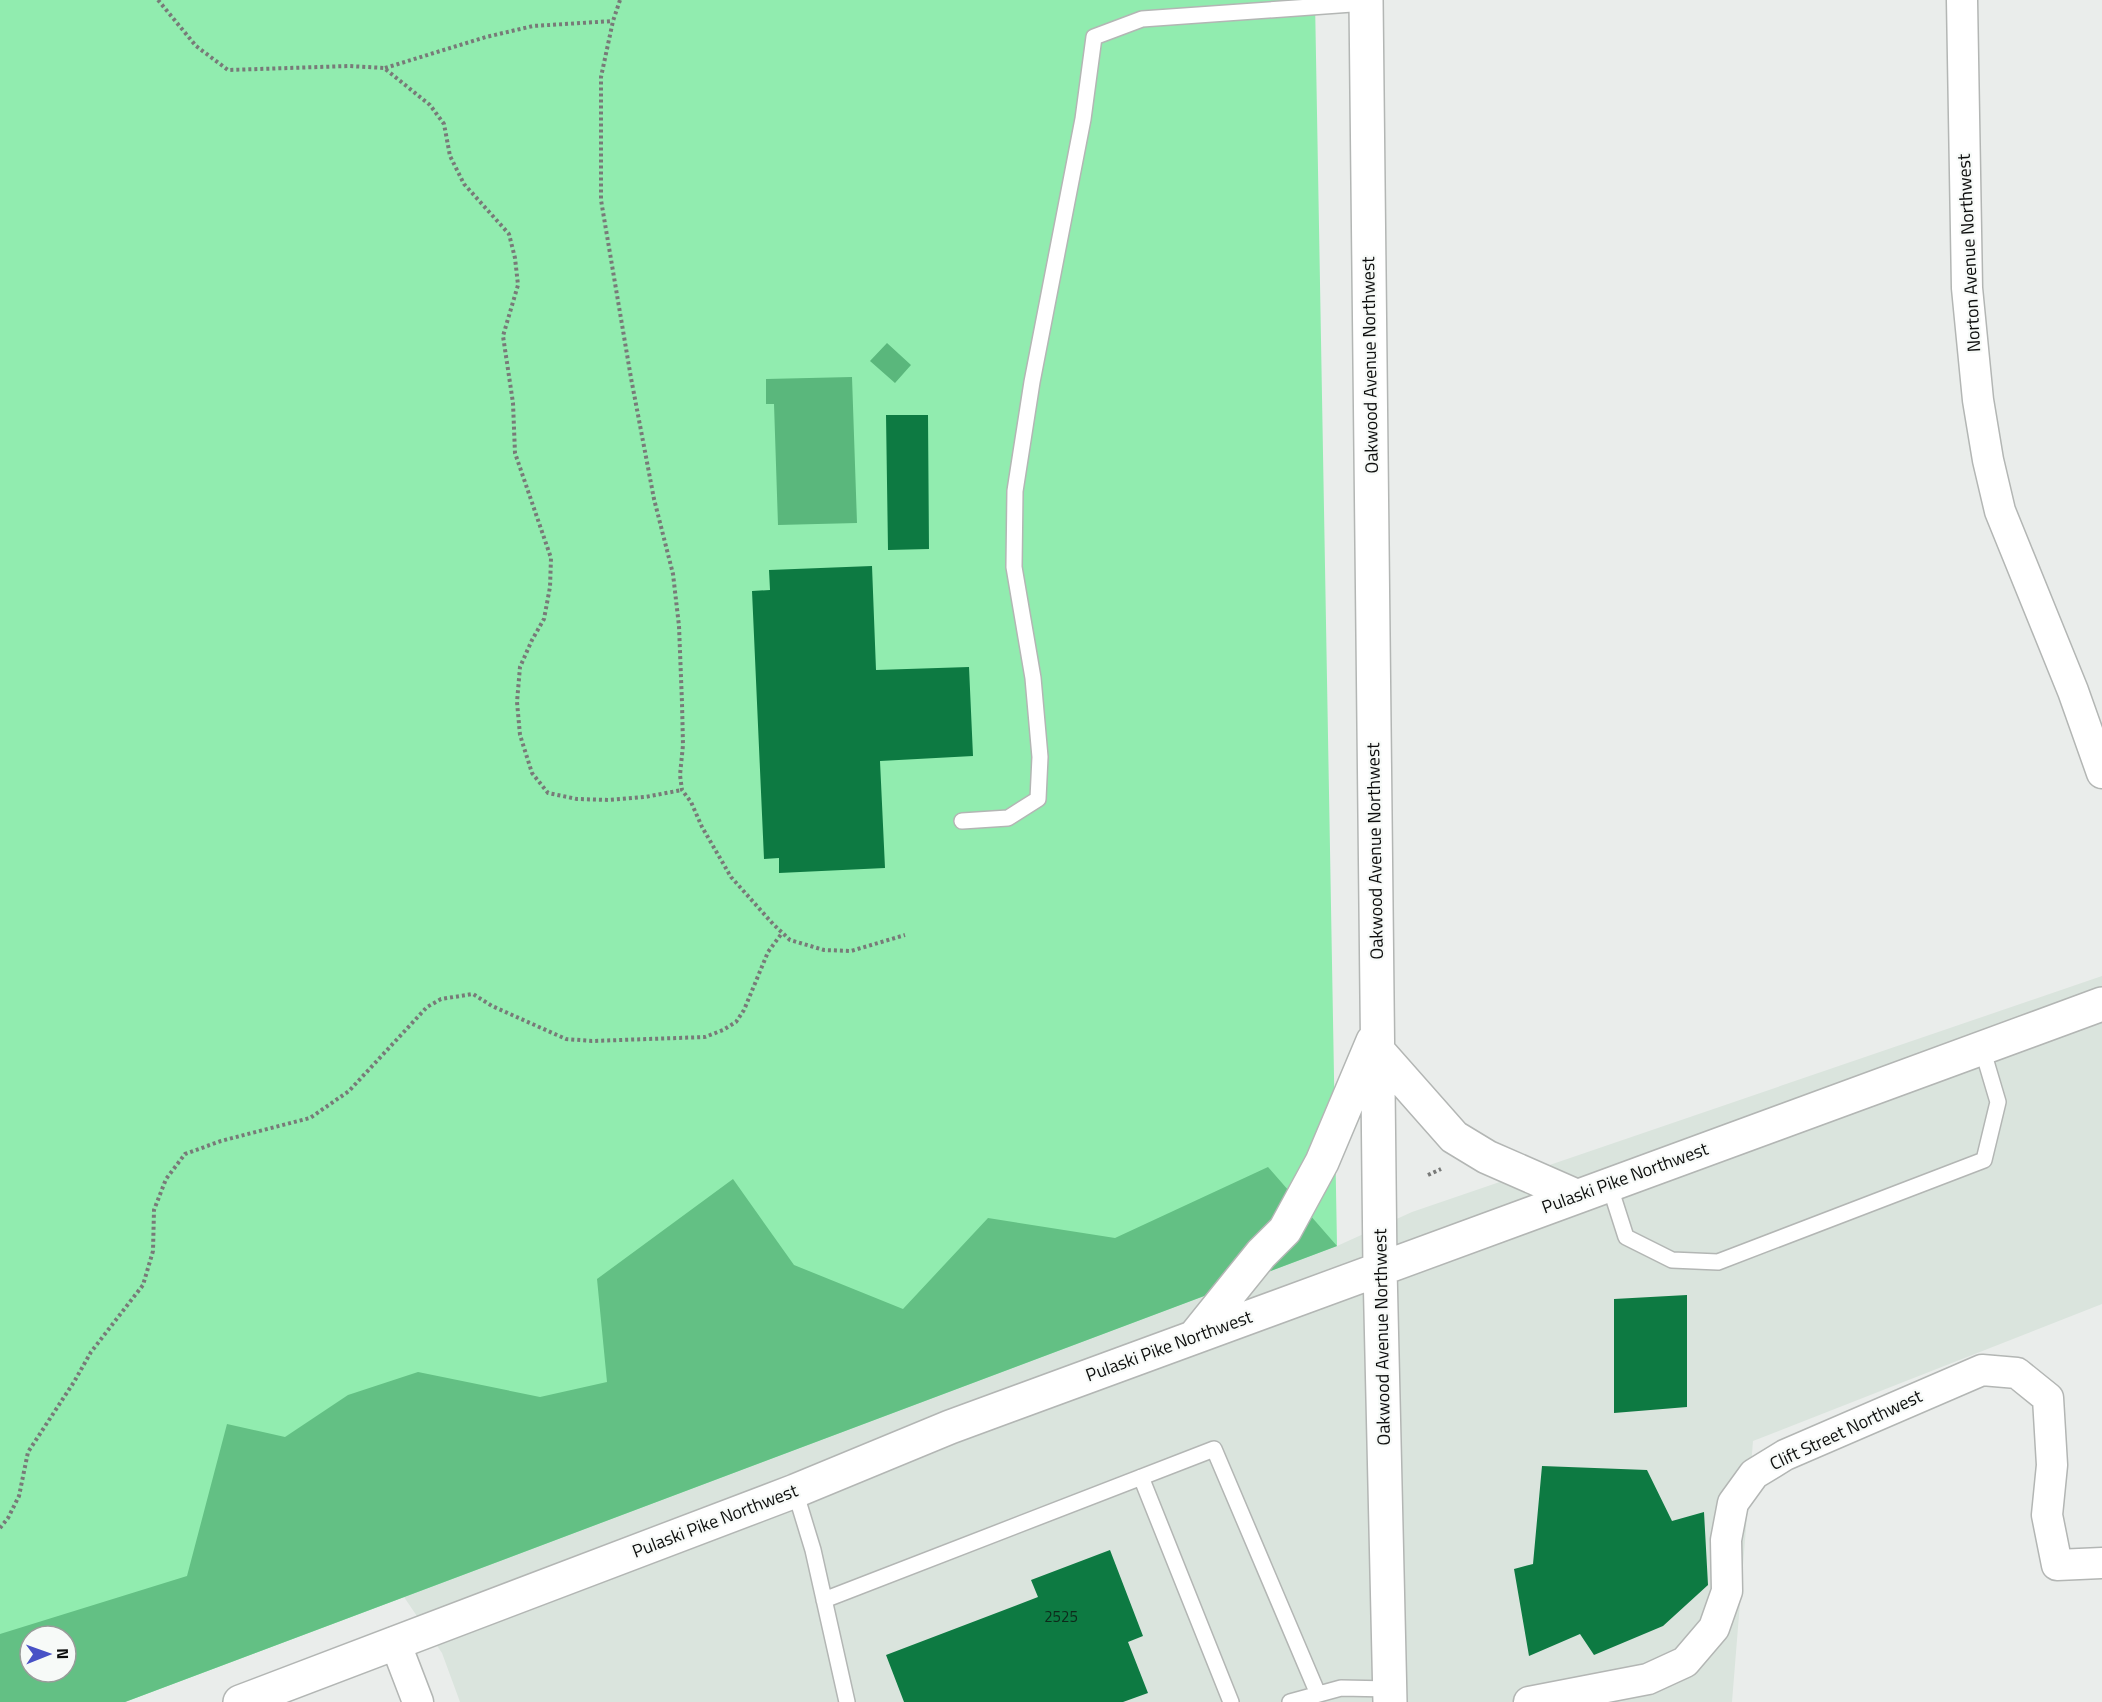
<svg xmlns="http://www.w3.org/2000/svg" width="2102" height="1702" font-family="'Titillium Web',sans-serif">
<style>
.built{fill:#dae4dd}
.green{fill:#91ecaf;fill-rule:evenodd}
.forest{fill:#63c084;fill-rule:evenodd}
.water{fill:#5ab77c}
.building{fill:#0d7a42}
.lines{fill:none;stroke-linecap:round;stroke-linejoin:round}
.lane-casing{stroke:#b3b6b4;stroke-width:18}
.street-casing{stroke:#b3b6b4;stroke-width:33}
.secondary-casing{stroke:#b3b6b4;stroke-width:36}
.path{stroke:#787a78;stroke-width:4;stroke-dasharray:3 3;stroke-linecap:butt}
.lane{stroke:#fff;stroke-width:15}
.street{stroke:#fff;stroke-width:30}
.secondary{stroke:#fff;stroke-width:33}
.labels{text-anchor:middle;stroke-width:4.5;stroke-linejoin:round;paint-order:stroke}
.number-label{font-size:15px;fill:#0d291a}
.street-label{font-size:18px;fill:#0d0e0d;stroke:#f7faf8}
</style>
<rect width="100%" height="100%" fill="#eaedeb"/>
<!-- built -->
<path class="built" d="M2102 976V1304L1753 1441 1732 1702H460L442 1653 404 1597 1337 1246 1412 1212Z"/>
<!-- green -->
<path class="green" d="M0 0H1315L1337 1246 125 1702H0ZM30 1636H66V1672H30Z"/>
<!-- forest -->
<path class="forest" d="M1268 1167 1337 1246 125 1702H0V1634L187 1576 227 1424 285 1437 348 1395 418 1372 540 1397 607 1382 597 1279 733 1179 794 1265 903 1309 988 1218 1115 1238ZM30 1636H66V1672H30Z"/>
<!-- water -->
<path class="water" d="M887 343 911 365 895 383 870 361Z
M852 377 857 523 778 525 774 404H766V379Z"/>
<!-- building -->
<path class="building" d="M886 415H928L929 549 888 550Z
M872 566 876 670 969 667 973 756 880 761 885 868 779 873V858L764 859 752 591 770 590 769 570Z
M1687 1295V1407L1614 1413V1299Z
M1542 1466 1647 1470 1672 1521 1704 1512 1708 1585 1663 1626 1594 1655 1580 1634 1529 1656 1514 1569 1533 1564Z
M1110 1550 1143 1636 1128 1642 1148 1693 1123 1702H904L886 1655 1038 1597 1031 1580Z"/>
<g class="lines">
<!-- lane casing -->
<g class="lane-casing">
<path id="lane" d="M962 821 1008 818 1038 799 1040 757 1033 678 1014 567 1015 491 1032 382 1083 119 1094 37 1142 19 1366 3
M1609 1184 1626 1237 1672 1260 1718 1262 1984 1160 1998 1102 1982 1048
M1141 1477 1231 1702
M795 1491 813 1550 847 1702
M824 1600 1214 1449 1318 1694
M1290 1702 1341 1688 1390 1689"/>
</g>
<!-- street casing -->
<g class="street-casing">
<path id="street" d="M1962 0 1967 288 1978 400 1988 460 2000 511 2073 691 2102 773
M395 1642 418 1702
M1529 1702 1648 1679 1685 1662 1714 1628 1727 1591 1726 1540 1733 1503 1754 1474 1785 1455 1982 1370 2017 1373 2048 1398 2052 1465 2047 1515 2057 1565 2102 1563"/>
</g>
<!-- secondary casing -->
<g class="secondary-casing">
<path id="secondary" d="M1366 0 1380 1268 1390 1702
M1378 1051 1454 1137 1487 1157 1576 1196
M1195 1336 1261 1254 1285 1230 1322 1162 1373 1041
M240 1702 795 1491 950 1427 2102 1004"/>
</g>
<!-- path -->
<path class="path" d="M158 0 196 46 228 70 349 66 384 68 430 105 444 124 450 156 464 184 509 234 515 258 518 285 503 336 513 403 515 453 551 558 550 587 544 619 532 640 520 667 517 702 520 735 532 773 548 793 577 799 609 800 645 797 682 790
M620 0 613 21 601 77V200L631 378 654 499 673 574 679 626 682 703 683 745 680 775 682 790 691 802 702 827 731 877 773 924 790 940 824 950 851 951 905 935
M385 68 486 37 533 26 613 21
M1428 1175 1441 1169
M0 1528 8 1518 19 1496 28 1452 74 1382 91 1352 143 1285 153 1251 154 1210 166 1179 185 1154 221 1141 310 1118 349 1091 427 1007 441 999 473 994 492 1006 566 1039 592 1041 705 1037 723 1030 736 1022 744 1010 768 952 782 933"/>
<!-- lane -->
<use href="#lane" class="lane"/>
<!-- street -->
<use href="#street" class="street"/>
<!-- secondary -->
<use href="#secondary" class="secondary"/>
</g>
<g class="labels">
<!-- number labels -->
<g class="number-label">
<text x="1061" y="1622">2525</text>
</g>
<!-- street labels -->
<g class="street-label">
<text transform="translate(1969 253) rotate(-93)" y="6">Norton Avenue Northwest</text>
<text transform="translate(1370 365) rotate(-91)" y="6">Oakwood Avenue Northwest</text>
<text transform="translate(1375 851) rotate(-91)" y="6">Oakwood Avenue Northwest</text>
<text transform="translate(1625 1178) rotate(-20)" y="6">Pulaski Pike Northwest</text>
<text transform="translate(1382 1337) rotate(-91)" y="6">Oakwood Avenue Northwest</text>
<text transform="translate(1169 1346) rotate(-20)" y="6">Pulaski Pike Northwest</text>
<text transform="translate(1846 1430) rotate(-25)" y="6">Clift Street Northwest</text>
<text transform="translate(715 1521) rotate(-21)" y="6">Pulaski Pike Northwest</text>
</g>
</g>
<!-- north arrow -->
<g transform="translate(48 1654) rotate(89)"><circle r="28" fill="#f7faf8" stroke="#999c9a" stroke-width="1.5"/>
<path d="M0-4.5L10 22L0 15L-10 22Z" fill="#4851c6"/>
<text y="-9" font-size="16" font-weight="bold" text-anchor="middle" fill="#0d0e0d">N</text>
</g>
</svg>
